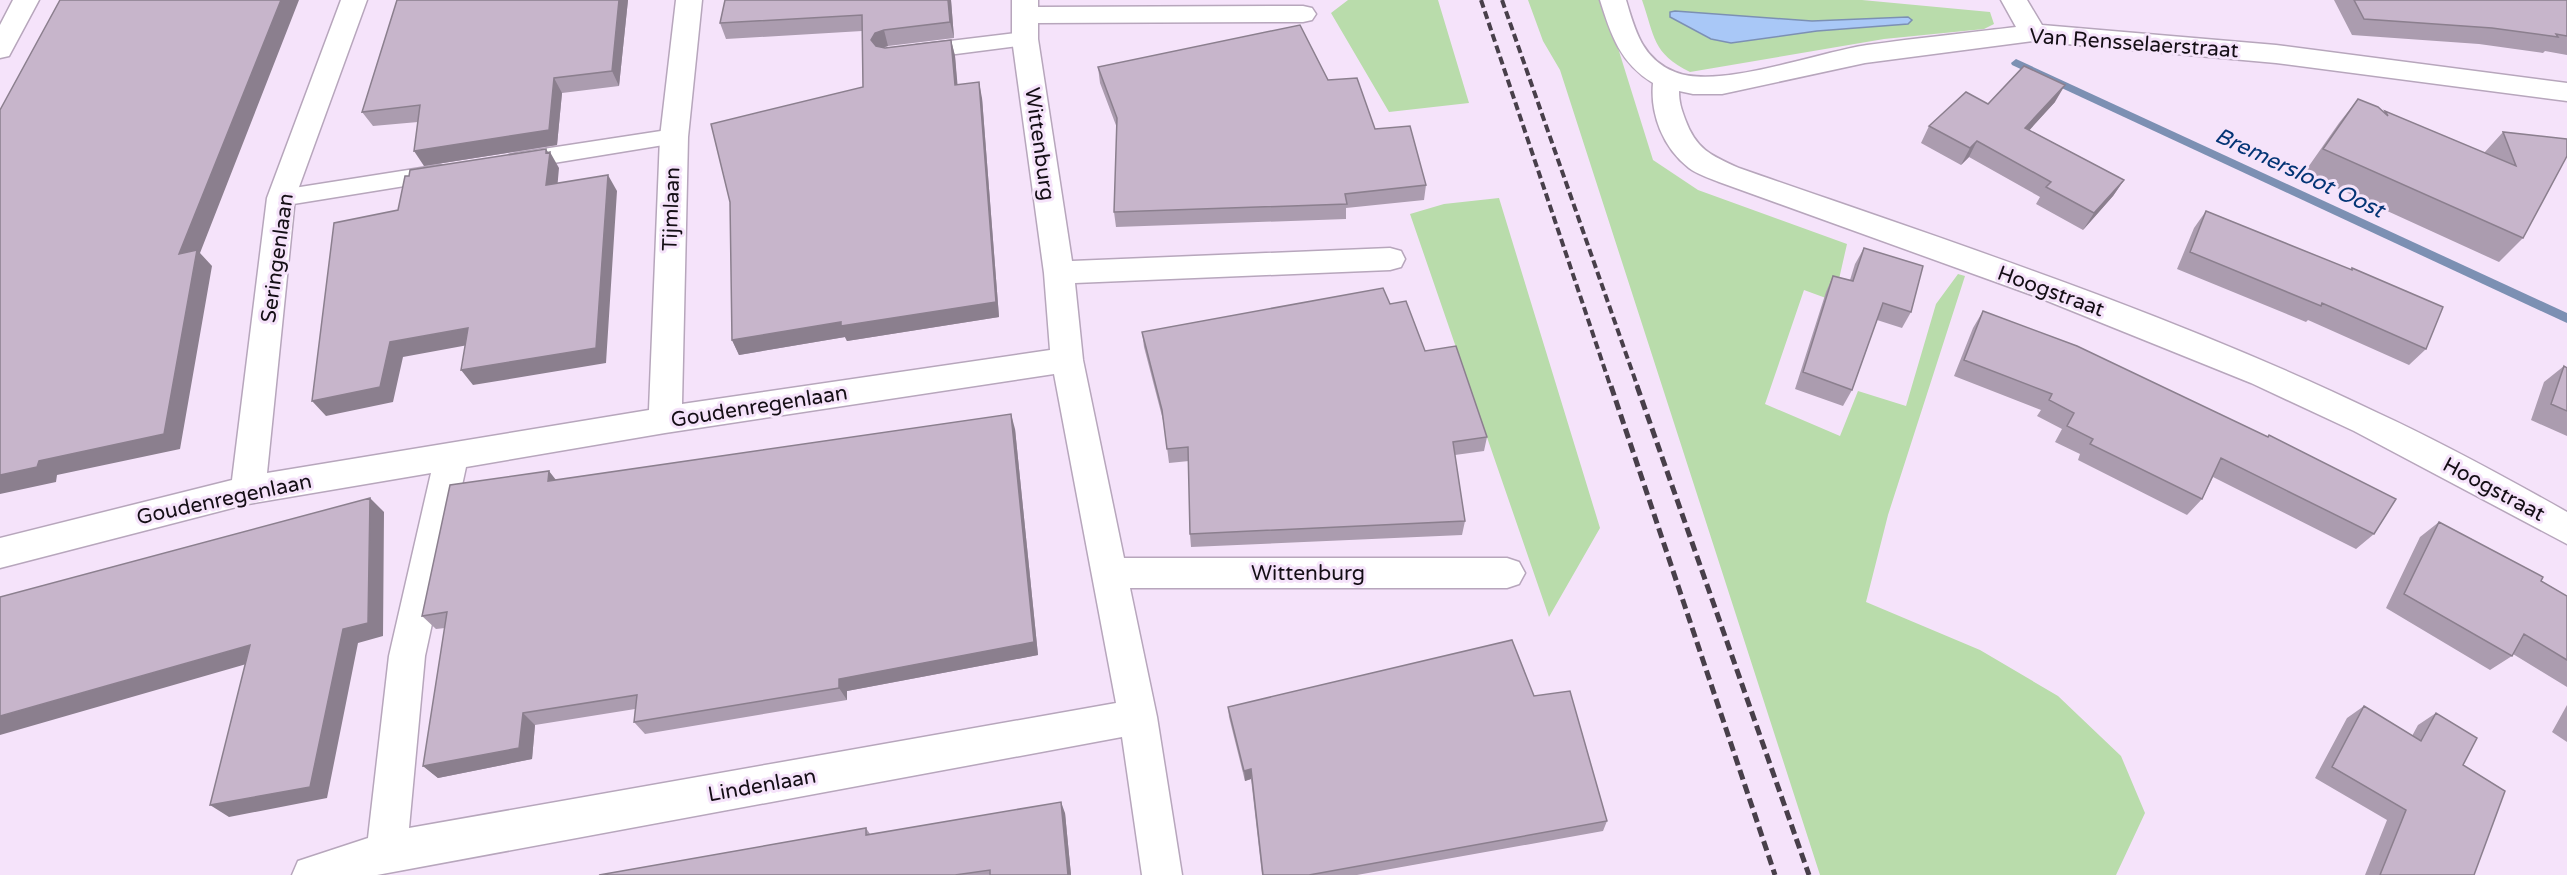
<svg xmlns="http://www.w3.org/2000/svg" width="2567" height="875" font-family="'Varela Round',sans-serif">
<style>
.green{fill:#b9dcab;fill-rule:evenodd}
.water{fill:#a9c8f7;stroke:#7c90b3;stroke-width:1.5}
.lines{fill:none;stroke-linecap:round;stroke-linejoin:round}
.stream{fill:#7c90b3;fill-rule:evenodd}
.lane-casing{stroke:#b7a6bc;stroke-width:3}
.street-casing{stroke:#b7a6bc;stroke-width:3}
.lane{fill:#fff;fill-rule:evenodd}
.street{fill:#fff;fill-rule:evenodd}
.rail-far1{stroke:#483f4a;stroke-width:4;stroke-dasharray:8 4;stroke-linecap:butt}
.rail{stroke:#483f4a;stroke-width:5;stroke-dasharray:10 5;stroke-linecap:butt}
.wall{fill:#ab9caf}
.shaded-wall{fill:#8b7f8e}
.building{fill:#c7b5cb;stroke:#8b7f8e;stroke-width:1.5}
.labels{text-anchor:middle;stroke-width:6;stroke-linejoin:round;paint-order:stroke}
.street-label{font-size:21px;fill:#140e15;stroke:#f5e3fa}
.water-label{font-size:22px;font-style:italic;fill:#033475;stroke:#f5e3fa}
</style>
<rect width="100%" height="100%" fill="#f5e3fa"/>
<!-- green -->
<path class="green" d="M1348 0H1438L1469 103 1389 112 1331 13Z
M1528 0H1603L1653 160 1698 190 1847 244 1834 301 1804 290 1765 404 1840 436 1858 391 1906 406 1936 304 1958 274 1965 276 1888 515 1866 602 1980 650 2058 696 2121 756 2145 813 2116 875H1820L1560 70 1543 41Z
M1642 0H1862L1990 12 1994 24 1984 29 1884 39 1690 72C1652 53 1655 37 1642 0ZM1675 11 1812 21 1911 18 1908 24 1817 31 1731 43 1710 39 1670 17Z
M1499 198 1600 528 1549 617 1410 214 1444 204Z"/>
<!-- water -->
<path class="water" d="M1675 11 1812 21 1908 17 1912 20 1908 24 1817 31 1731 43 1711 39 1670 17V12Z"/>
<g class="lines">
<!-- stream -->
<path class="stream" d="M2016 59 2567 313V323L2012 65 2011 63Z"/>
<!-- lane casing -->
<g class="lane-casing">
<path id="lane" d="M1025 32 1033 34 1036 39 1033 44 917 59 909 57 906 52 909 47 917 45Z
M674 129 682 132 685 137 682 142 517 169 509 167 505 161 509 155 517 153Z
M440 165 448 167 452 173 448 179 281 206 273 204 269 198 273 192 281 190Z"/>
</g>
<!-- street casing -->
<g class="street-casing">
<path id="street" d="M13 0H39L9 56 0 58V25Z
M341 0H367L295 198 267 473 649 410 660 137 676 0H702L688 137 682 404 1050 350 1044 273 1012 39V0H1038V7L1303 6 1312 8 1316 14 1312 20 1303 22 1038 23V39L1072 261 1390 248 1401 251 1405 259 1401 267 1390 270 1075 283 1083 360 1124 558H1507L1519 562 1525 573 1519 584 1507 588H1130L1157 717 1182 875H1142L1122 737 377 875H292L298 861 368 838 389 656 431 473 248 504 0 568V538L232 480 267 198ZM1054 374 1116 703 409 828 425 656 466 467 665 433Z
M1600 0H1626C1635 30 1642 59 1675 72 1719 90 1818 52 1867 45 1917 38 1967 33 2016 27L2001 0H2027L2042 25 2276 45 2567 83V101L2276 63 2033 41 1865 63 1722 94H1693L1679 91C1679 102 1681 108 1685 119 1696 149 1710 155 1739 168 1954 243 2173 314 2378 413 2443 443 2505 477 2567 512V544L2354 431 2251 383 2040 298 1719 182C1709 178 1697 174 1689 168 1663 148 1650 114 1653 83 1620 63 1611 35 1600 0Z"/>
</g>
<!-- lane -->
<use href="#lane" class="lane"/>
<!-- street -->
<use href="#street" class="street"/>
<!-- rail-far1 -->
<path class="rail-far1" d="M1481 0 1611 388
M1502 0 1638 388"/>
<!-- rail -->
<path class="rail" d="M1611 386 1775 875
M1637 386 1809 875"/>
</g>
<!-- wall -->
<path class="wall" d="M397 0H628L619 86 562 93 557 145 424 166 418 122 373 126 362 112Z
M725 0H951L954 38 888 46 882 48H885L951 40 955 56 957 85 982 98 999 317 847 341 845 337 739 355 732 340 863 87 862 31 726 39 720 23Z
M2334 0H2567V55L2545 51 2543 53 2479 44 2352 35Z
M1098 67 1328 80 1426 185 1424 200 1346 208V219L1116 227 1114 212 1117 128 1100 83Z
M2358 99 2384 113 2385 111 2484 153 2503 132 2567 139 2523 238 2499 262 2304 173 2339 123Z
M2055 102 2029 130 2124 180 2113 196 2083 230 2036 204 2040 197 1969 157 1961 165 1921 143 1929 126Z
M2206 211 2351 270 2352 268 2426 349 2409 365 2308 320 2306 322 2177 269 2194 228Z
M1864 248 1911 312 1902 328 1877 320 1852 390 1843 406 1795 389 1826 292 1833 276 1850 280 1855 264Z
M1390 304 1487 437 1484 451 1455 455 1465 521 1462 535 1191 547 1190 534 1189 461 1169 463 1164 424 1144 347 1142 332Z
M1983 311 2267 437 2269 435 2374 534 2356 549 2213 477 2202 499 2187 515 2078 460 2080 454 2055 442 2062 429 2037 416 2041 410 1954 376 1973 328Z
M2564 366 2567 368V436L2531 420 2544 382Z
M1015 429 1038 655 847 691V700L645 734 634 722 635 709 535 725 532 759 438 778 423 766 445 628 436 629 422 616 556 480Z
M2439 522 2567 596V687L2513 654 2512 656 2490 670 2386 608 2420 537Z
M1534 696 1607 821 1603 831 1357 875H1262L1251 779 1245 781 1229 717 1228 707Z
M2567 705V742L2552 732Z
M2364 706 2412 736 2418 725 2436 713 2463 765 2474 875H2365L2387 820 2315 778 2347 718Z
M1065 813 1071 875H599L866 828 870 834Z"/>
<!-- shaded-wall -->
<path class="shaded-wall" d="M281 0H299L200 253 212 266 180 449 57 475 56 482 0 494V475L179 254Z
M619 0H628L619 86 612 71Z
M948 0H951L954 38 950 22Z
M884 30 888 46 879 49 876 56 871 40 875 33Z
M951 40 955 56 959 101 955 85Z
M554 78 562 93 557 145 424 166 414 151Z
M979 82 982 98 999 317 847 341 845 337 739 355 732 340Z
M2065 85 2055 102 2016 145 2025 128Z
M1977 141 1969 157 1961 165 1970 148Z
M546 149 550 155V152L559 168 556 201 546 185Z
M608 175 617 191 606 363 473 385 461 370Z
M2124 180 2113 196 2083 230 2094 213Z
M468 328 479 343 403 357 393 402 326 416 312 401 390 342Z
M1011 414 1015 429 1038 655 847 691V700L839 688V679Z
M549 471 560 485 548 481Z
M370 498 384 512 383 636 358 643 327 798 229 817 210 805Z
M250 645 267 658 0 735V716Z
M523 713 535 725 532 759 438 778 423 766Z
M1251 769V779L1245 781 1244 771Z
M1061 802 1065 813 1071 875H1068Z"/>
<!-- building -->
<path class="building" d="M60 0H281L179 254 197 250 164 434 39 461 37 467 0 475V110Z
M397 0H619L612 71 554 78 549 130 414 151 420 105 362 112Z
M725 0H948L950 22 884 30 875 33 871 40 876 46 885 48 951 40 955 85 979 82 996 302 841 326V322L732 340 730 202 711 124 863 87 862 15 720 23Z
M2354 0H2567V36L2556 34 2558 37 2492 28 2364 19Z
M1300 25 1328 80 1357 78 1375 129 1410 126 1426 185 1345 194 1347 204 1114 212 1117 118 1098 67Z
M2024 66 2065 85 2025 128 2124 180 2094 213 2046 187 2051 182 1977 141 1970 148 1929 126 1966 92 1988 104Z
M2358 99 2378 107 2388 116 2385 111 2516 166 2503 132 2567 139V156L2523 238 2323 149Z
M546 149V153L550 152 546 185 608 175 596 348 461 370 468 328 390 342 380 387 312 401 334 223 398 210 405 176H409L410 170Z
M2206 211 2352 270V268L2443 307 2426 349 2322 303 2321 306 2190 252Z
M1864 248 1923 266 1911 312 1883 303 1852 390 1803 372 1833 276 1853 281Z
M1383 288 1390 304 1406 301 1425 351 1456 346 1487 437 1453 442 1465 521 1190 534 1188 447 1167 449 1162 410 1142 332Z
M1983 311 2077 346 2268 437 2269 435 2396 499 2374 534 2221 458 2202 499 2090 444 2093 439 2067 426 2074 413 2049 400 2052 394 1964 360Z
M2564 366 2567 368V411L2551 404Z
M1011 414 1034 642 839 679V688L634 722 637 695 523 713 519 748 423 766 447 612 422 616 450 485 549 471 548 481Z
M370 498 368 623 343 629 310 787 210 805 250 645 0 716V597Z
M2439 522 2543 577 2541 581 2567 596V660L2524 634 2512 656 2404 594Z
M1512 640 1534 696 1570 691 1607 821 1309 875H1263L1251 769 1244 771 1228 707Z
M2364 706 2421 741 2436 713 2477 738 2463 765 2505 791 2474 875H2380L2406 810 2332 767Z
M1061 802 1068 875H990V870L955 875H599L866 828V835Z"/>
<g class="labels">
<!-- street labels -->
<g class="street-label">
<text transform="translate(2134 43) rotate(4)" y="7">Van Rensselaerstraat</text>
<text transform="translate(1040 144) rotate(82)" y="7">Wittenburg</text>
<text transform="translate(671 209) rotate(-88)" y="7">Tijmlaan</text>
<text transform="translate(277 258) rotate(-82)" y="7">Seringenlaan</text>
<text transform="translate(2051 291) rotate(20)" y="7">Hoogstraat</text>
<text transform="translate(759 406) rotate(-9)" y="7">Goudenregenlaan</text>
<text transform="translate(2494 489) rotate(28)" y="7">Hoogstraat</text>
<text transform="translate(224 499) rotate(-12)" y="7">Goudenregenlaan</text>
<text x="1308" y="580">Wittenburg</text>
<text transform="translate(762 785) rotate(-10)" y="7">Lindenlaan</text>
</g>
<!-- water labels -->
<g class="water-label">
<text transform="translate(2300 172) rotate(25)" y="8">Bremersloot Oost</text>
</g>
</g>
</svg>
